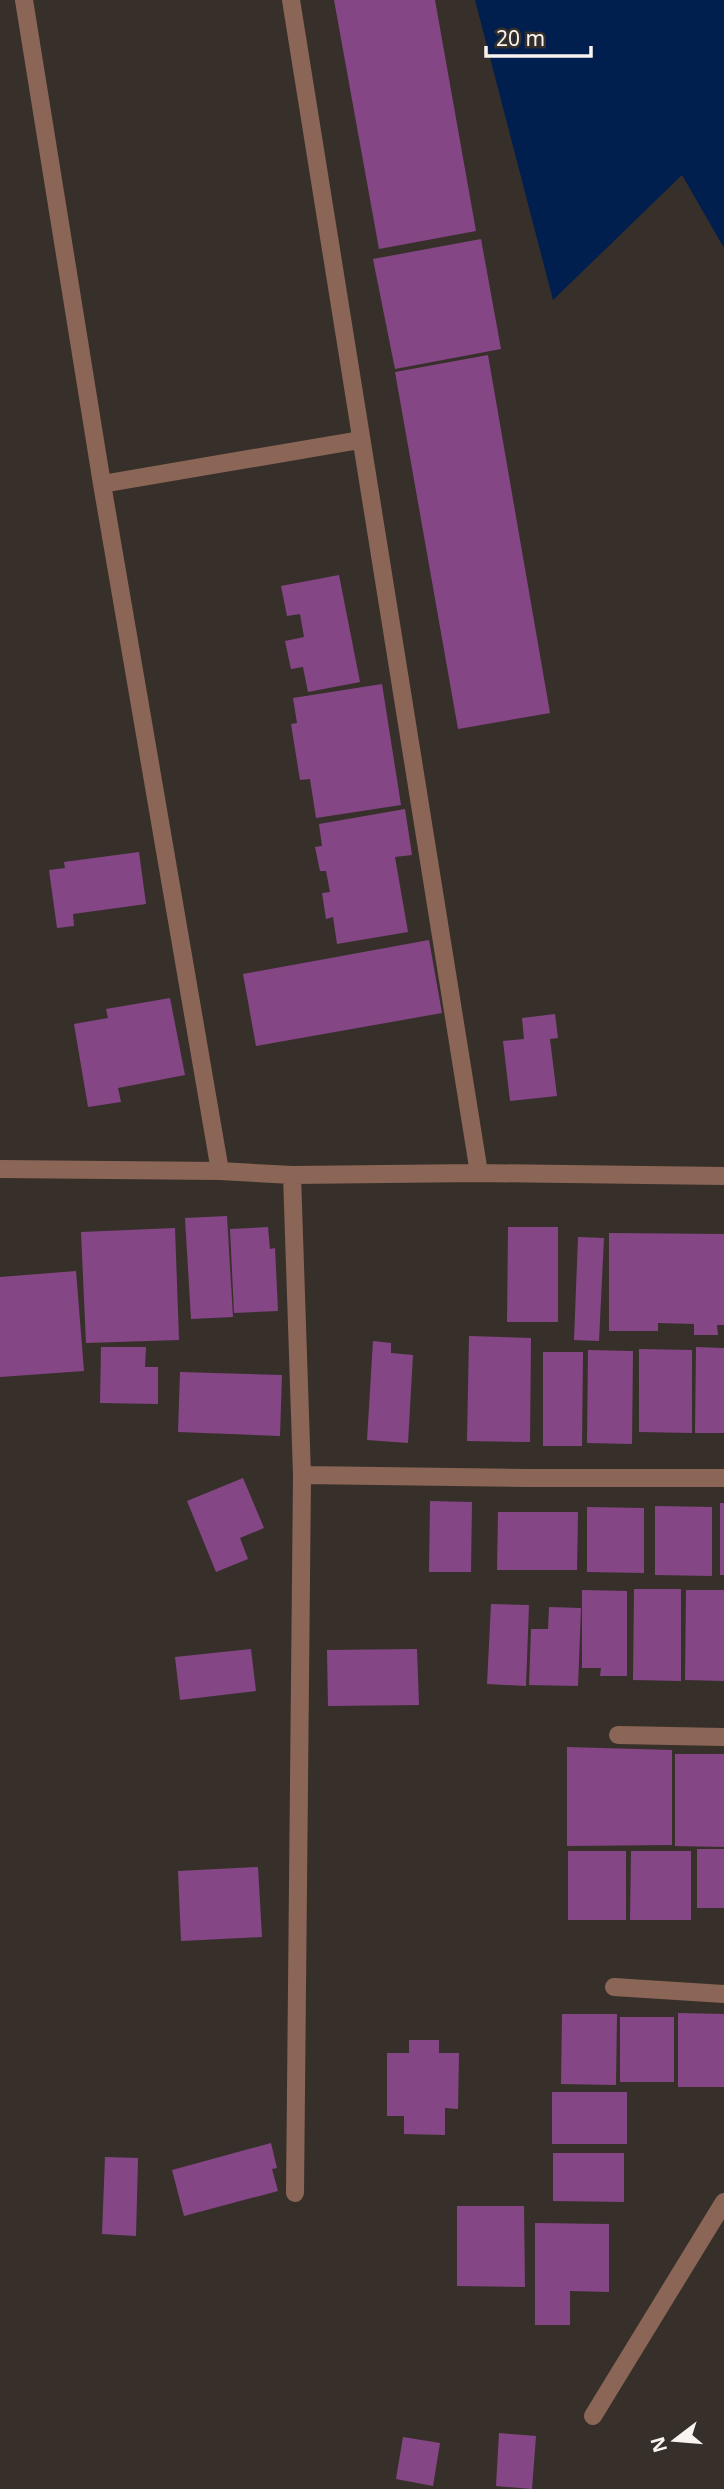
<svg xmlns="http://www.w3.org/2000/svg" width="724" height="2489" font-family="'Noto Sans',sans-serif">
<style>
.water{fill:#001e4e}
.building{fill:#854686}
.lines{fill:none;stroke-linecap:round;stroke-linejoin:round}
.minor{stroke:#8b6656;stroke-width:18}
</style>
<rect width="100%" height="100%" fill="#37302a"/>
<!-- water -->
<path class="water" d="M475 0H724V248L682 175 553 300Z"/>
<!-- building -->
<path class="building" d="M334 0H435L476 231 379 249Z
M481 239 501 349 395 369 373 259Z
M488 355 550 713 458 729 395 372Z
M339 575 360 682 308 692 303 667 291 669 285 641 304 637 300 614 287 616 281 586Z
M382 684 401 805 316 818 310 779 300 780 291 724 297 723 293 698Z
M405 809 412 855 395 857 408 932 337 944 333 917 326 919 322 893 330 892 326 871H320L315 847 322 846 319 824Z
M139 852 146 904 73 914 74 926 57 928 49 870 65 868 64 862Z
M429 940 442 1013 256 1046 243 974Z
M170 998 185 1075 118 1088 121 1102 88 1107 74 1024 108 1018 106 1009Z
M555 1014 558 1038 550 1039 557 1096 510 1101 503 1041 524 1039 522 1018Z
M227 1216 233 1317 191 1319 185 1218Z
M268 1227 270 1249 275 1248 278 1311 234 1313 230 1229Z
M508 1227H558V1322H507Z
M175 1228 179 1340 86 1343 81 1232Z
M609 1233 724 1234V1325H717L718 1335H694V1324L658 1323V1331H609Z
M578 1237 604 1238 599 1341 574 1340Z
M76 1271 84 1371 0 1377V1277Z
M469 1336 531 1338 530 1442 467 1441Z
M373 1341 391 1343V1353L413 1355 408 1443 367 1440Z
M101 1347H146L145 1367H158V1404L100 1403Z
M696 1347 724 1348V1433H695Z
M639 1349 692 1350V1433L639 1432Z
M588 1350 633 1351 632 1444 587 1443Z
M543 1352H583L582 1446H543Z
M180 1372 282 1375 280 1436 178 1432Z
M243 1478 264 1528 240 1538 248 1559 216 1572 187 1501Z
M430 1501 472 1502 471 1572H429Z
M720 1503H724V1575H720Z
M655 1506 712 1507V1576L655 1575Z
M587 1507 644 1508V1573L587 1572Z
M498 1512H578L577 1570H497Z
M634 1589H681V1681L633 1680Z
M582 1590 627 1591V1676H600L601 1668H582Z
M686 1590H724V1681L685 1680Z
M491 1604 529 1605 526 1686 487 1684Z
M549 1607 581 1608 578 1686 529 1685 531 1629H548Z
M251 1649 256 1691 180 1700 175 1657Z
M417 1649 419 1705 328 1706 327 1650Z
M567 1747 672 1750V1845L567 1846Z
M675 1754H724V1847L675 1846Z
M697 1849H724V1908H697Z
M568 1851H626V1920H568Z
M631 1851H691V1920H630Z
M258 1867 262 1937 181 1941 178 1871Z
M678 2013 724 2014V2087H678Z
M562 2014H617L616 2085 561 2084Z
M620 2017H674V2082H620Z
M409 2040H439V2053H459L458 2109 445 2108V2135L404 2134V2116H387V2053H409Z
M552 2092H627V2144H552Z
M271 2143 277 2168 272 2169 278 2191 184 2216 172 2170Z
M553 2153H624V2202L553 2201Z
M105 2157 138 2158 136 2236 102 2234Z
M457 2206H524L525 2287 457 2286Z
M535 2223 609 2224V2292L570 2291V2325H535Z
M499 2433 536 2436 532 2489 496 2486Z
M403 2437 440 2443 433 2486 396 2479Z"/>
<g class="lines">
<!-- minor -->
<path class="minor" d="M24 0 102 484 220 1171
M291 0 479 1173
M102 484 360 440
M0 1169 220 1171 292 1175 479 1173 724 1176
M292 1175 302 1475 295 2193
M302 1475 525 1478H724
M618 1735 724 1737
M614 1987 724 1994
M593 2416 724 2202"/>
</g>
<!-- north arrow -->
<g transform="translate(675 2440) rotate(254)" stroke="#37302a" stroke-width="5" paint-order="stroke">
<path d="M0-5L12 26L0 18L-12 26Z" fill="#f9f4f0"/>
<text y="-10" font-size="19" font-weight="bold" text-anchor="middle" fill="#f9f4f0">N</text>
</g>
<!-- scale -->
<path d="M486 46v10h105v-10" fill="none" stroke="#f9f4f0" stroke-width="3.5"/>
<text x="496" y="46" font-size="21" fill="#f9f4f0" stroke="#37302a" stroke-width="5" paint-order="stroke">20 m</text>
</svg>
